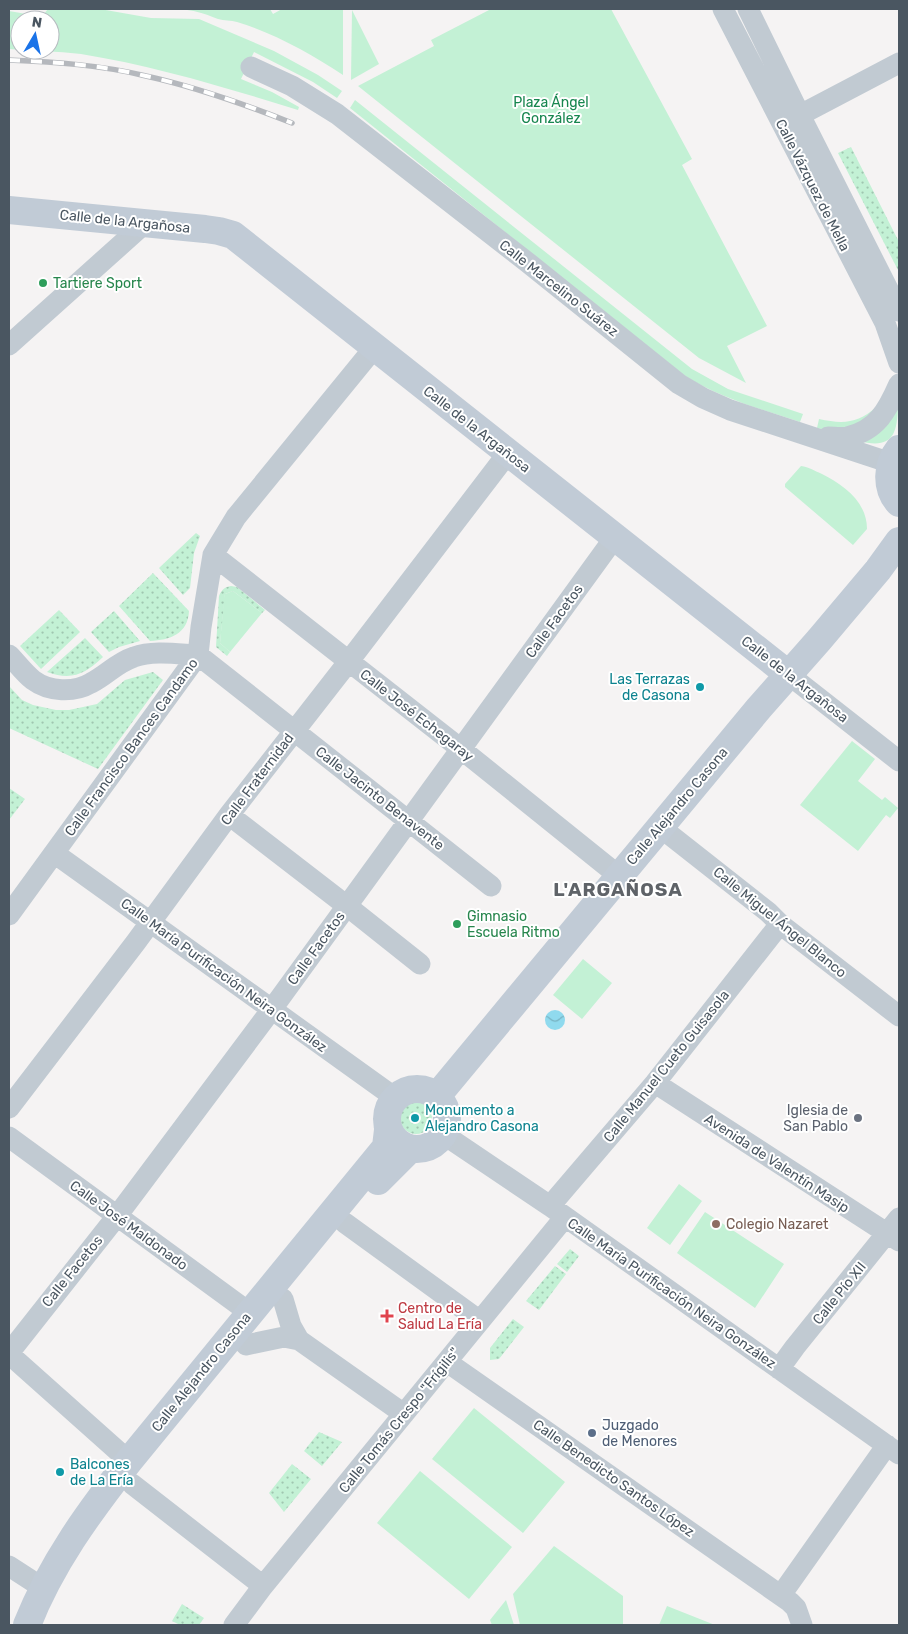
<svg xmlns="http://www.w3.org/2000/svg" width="908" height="1634" font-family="Rubik,sans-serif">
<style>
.green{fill:#c3f1d5;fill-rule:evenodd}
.garden{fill:url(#garden-dots)}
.water{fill:url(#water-waves)}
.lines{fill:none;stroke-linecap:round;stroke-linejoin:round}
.street{stroke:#c1cad2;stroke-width:21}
.secondary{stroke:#c1cbd6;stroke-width:28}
.rail-casing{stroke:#b5b8bd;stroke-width:5.5}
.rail{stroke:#fff;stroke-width:4;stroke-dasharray:11;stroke-linecap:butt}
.leisure-dot{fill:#2e9e5b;stroke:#fff;stroke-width:2}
.culture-dot{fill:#0f9aa8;stroke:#fff;stroke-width:2}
.worship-dot{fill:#6b7280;stroke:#fff;stroke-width:2}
.education-dot{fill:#8d6e63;stroke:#fff;stroke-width:2}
.health-dot{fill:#e0444e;stroke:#fff;stroke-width:2}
.service-dot{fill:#5c6f8a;stroke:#fff;stroke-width:2}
.labels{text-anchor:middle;stroke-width:4;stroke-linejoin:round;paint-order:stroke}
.park-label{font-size:14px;fill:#17864f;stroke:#fff}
.street-label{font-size:14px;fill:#4a5661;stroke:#fff}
.leisure-label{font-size:14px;fill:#27864d;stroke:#fff;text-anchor:start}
.culture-label{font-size:14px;fill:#0d838f;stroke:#fff;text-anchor:start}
.worship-label{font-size:14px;fill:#5b616d;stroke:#fff;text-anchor:end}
.education-label{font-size:14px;fill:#785e54;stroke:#fff;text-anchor:start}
.health-label{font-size:14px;fill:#be3a42;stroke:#fff;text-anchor:start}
.service-label{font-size:14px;fill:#4e5e75;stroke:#fff;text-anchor:start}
.district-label{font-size:19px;font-weight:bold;letter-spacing:1px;fill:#5f6368;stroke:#fff}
</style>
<defs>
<pattern id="garden-dots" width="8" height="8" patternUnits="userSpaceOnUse" patternTransform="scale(1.25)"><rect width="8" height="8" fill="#c3f1d5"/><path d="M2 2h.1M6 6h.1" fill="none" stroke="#a0c6b0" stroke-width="1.8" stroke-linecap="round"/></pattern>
<pattern id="water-waves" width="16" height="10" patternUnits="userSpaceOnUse" patternTransform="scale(1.25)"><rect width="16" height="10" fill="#90daee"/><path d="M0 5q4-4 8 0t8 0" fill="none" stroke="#78b4c4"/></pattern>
</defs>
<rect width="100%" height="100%" fill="#f5f3f3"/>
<!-- green -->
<path class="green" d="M48 9H100L151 18 199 19 274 51 318 75 342 91 337 98 313 82 254 52 241 79 272 92 299 107 298 110C227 88 155 66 81 54 57 51 33 51 9 49V11L38 16 43 15ZM20 20H50V50H20Z
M178 9H270L273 14 282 9H343V75C311 54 274 33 237 22 231 20 224 21 218 19 203 13 194 10 178 9Z
M491 9H611L692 159 682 165 767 326 727 346 746 383 699 358 358 86 434 46 431 40Z
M352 10 379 64 351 80Z
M355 100 692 369 728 389 803 414 800 422C760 409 720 398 685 376L350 108Z
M876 407 867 422 830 431 817 428 819 419C842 424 858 424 876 407Z
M898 407C897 437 891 449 858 441Z
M801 466C809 467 815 471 822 474 844 485 867 502 867 529L853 545 785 487V484Z
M233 591 262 613 230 652 220 643 224 598 225 594Z
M852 741 875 759 858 781 882 800 885 797 898 808 890 818 886 815 858 851 800 805Z
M583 959 612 983 582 1019 553 995Z
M679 1184 702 1201 670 1245 647 1228Z
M705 1212 784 1264 755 1308 677 1253Z
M474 1408 565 1482 523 1533 432 1459Z
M420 1471 512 1547 469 1599 377 1523Z
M554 1546 623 1596V1625H520L513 1594Z
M506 1600 514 1625H492L490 1620Z
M667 1606 715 1625H659Z"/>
<!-- garden -->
<path class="garden" d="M851 147 899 242V272L838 153Z
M196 533 200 536 194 553 190 588 183 595 159 568Z
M153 573 189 611C188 634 170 640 150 641L119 606Z
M231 586 237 587 265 610 262 613 233 591 225 594 220 643 230 652 227 656 216 647 219 596C222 589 225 587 231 586Z
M59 610 80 632 41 669 20 646Z
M114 611 140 641 119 647 109 652 91 632Z
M85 638 103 657C85 674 72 681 47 672Z
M153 672 163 680 98 769 9 728V686L22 700 33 705 56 710H69L97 704 125 680Z
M9 788 25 799 9 820Z
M400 1118a16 16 0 1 1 32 0a16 16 0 1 1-32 0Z
M570 1249 579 1256 567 1272 557 1264Z
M555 1266 566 1274 539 1310 526 1301Z
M513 1319 524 1327 499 1359 490 1360V1348Z
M319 1432 342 1442 322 1466 304 1451Z
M292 1464 311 1479 284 1512 269 1493Z
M182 1604 204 1618 199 1625H180L172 1621Z"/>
<!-- water -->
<path class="water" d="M545 1020a10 10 0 1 1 20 0a10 10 0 1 1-20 0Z"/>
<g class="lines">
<!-- street -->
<path class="street" d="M723 9 885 323 899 363
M748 9 800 115 899 311
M251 67 292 86 337 114 527 262 679 384 703 398 730 410 891 463
M800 115 899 63
M9 345 144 224
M828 437C834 437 841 438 847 437 877 431 888 409 899 384
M213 555 461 749 619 876
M9 655C17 663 24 673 33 680 49 692 74 693 91 683 107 675 116 663 134 657 153 650 178 654 198 655
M198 655 491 886
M788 674 899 761
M229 815 347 906 420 964
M660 827 768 912 780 924 899 1016
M54 853 394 1097
M9 915 198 655 201 627 213 555 236 517 374 348
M655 1083 899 1241
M9 1108 136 942 229 815 349 661 508 453
M443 1134 550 1206 899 1454
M9 1137 250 1313
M550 1206 655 1083 780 924
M345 1223 480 1321
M283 1299 291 1326 299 1340
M246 1345 284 1337 299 1340 404 1414
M9 1353 117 1216 272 1009 615 537
M9 1354 129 1461
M447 1362 790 1602 796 1608 802 1625
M779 1369 795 1347 899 1218
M132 1484 263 1586
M9 1566 43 1588
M781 1595 887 1445
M234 1625 263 1586 565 1217"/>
<!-- secondary -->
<path class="secondary" d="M9 210 205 229 219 231 233 235 788 674
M899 449C887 464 885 488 899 503
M387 1119a30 30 0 1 1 60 0a30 30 0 1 1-60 0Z
M437 1096 759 708 819 640 878 570 899 541
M378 1181 410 1149
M27 1625C51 1564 89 1512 129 1461L386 1147 388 1130"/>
<!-- rail casing -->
<g class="rail-casing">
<path id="rail" d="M9 60C55 62 101 65 146 76 196 87 244 104 292 123"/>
</g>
<!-- rail -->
<use href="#rail" class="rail"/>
</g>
<!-- markers -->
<g class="leisure-dot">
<circle cx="43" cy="283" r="5"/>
<circle cx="457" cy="924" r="5"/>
</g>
<g class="culture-dot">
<circle cx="700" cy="687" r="5"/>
<circle cx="415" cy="1118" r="5"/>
<circle cx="60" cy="1472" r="5"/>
</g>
<circle class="worship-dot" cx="858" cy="1118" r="5"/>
<circle class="education-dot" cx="716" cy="1224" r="5"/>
<path class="health-dot" d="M384.5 1308.5h5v5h5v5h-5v5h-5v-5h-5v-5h5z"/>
<circle class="service-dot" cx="592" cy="1433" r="5"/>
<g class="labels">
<!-- park labels -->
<g class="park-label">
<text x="551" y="107">Plaza Ángel<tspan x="551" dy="16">González</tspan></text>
</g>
<!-- street labels -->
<g class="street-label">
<text transform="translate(813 185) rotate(63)" y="5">Calle Vázquez de Mella</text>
<text transform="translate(125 221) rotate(6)" y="5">Calle de la Argañosa</text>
<text transform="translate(559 288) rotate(38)" y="5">Calle Marcelino Suárez</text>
<text transform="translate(477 429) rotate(38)" y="5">Calle de la Argañosa</text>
<text transform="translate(554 621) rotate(-54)" y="5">Calle Facetos</text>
<text transform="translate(795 679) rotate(38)" y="5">Calle de la Argañosa</text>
<text transform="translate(417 715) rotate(38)" y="5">Calle José Echegaray</text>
<text transform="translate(131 747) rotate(-54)" y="5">Calle Francisco Bances Candamo</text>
<text transform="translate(257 779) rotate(-53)" y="5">Calle Fraternidad</text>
<text transform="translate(380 798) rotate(38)" y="5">Calle Jacinto Benavente</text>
<text transform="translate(677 806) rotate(-50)" y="5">Calle Alejandro Casona</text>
<text transform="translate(780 922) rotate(39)" y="5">Calle Miguel Ángel Blanco</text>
<text transform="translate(316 948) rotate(-54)" y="5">Calle Facetos</text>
<text transform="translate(224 975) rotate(36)" y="5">Calle María Purificación Neira González</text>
<text transform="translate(666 1066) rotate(-51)" y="5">Calle Manuel Cueto Guisasola</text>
<text transform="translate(777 1163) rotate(33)" y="5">Avenida de Valentín Masip</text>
<text transform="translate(129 1225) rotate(36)" y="5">Calle José Maldonado</text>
<text transform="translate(72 1271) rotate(-51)" y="5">Calle Facetos</text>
<text transform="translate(672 1293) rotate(35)" y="5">Calle María Purificación Neira González</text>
<text transform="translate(839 1293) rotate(-51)" y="5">Calle Pío XII</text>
<text transform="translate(201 1372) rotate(-51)" y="5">Calle Alejandro Casona</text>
<text transform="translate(399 1420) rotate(-51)" y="5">Calle Tomás Crespo "Frígilis"</text>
<text transform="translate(614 1478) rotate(35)" y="5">Calle Benedicto Santos López</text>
</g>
<!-- leisure labels -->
<g class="leisure-label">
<text x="53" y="288">Tartiere Sport</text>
<text x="467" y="921">Gimnasio<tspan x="467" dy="16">Escuela Ritmo</tspan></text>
</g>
<!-- culture labels -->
<g class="culture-label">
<text x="690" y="684" text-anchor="end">Las Terrazas<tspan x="690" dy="16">de Casona</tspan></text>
<text x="425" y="1115">Monumento a<tspan x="425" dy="16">Alejandro Casona</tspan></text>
<text x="70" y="1469">Balcones<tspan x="70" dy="16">de La Ería</tspan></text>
</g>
<!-- worship labels -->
<g class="worship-label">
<text x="848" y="1115">Iglesia de<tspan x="848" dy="16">San Pablo</tspan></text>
</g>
<!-- education labels -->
<g class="education-label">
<text x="726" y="1229">Colegio Nazaret</text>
</g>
<!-- health labels -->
<g class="health-label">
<text x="398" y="1313">Centro de<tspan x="398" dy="16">Salud La Ería</tspan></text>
</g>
<!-- service labels -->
<g class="service-label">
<text x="602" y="1430">Juzgado<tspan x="602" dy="16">de Menores</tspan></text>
</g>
<!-- district labels -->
<g class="district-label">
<text x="618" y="896">L'ARGAÑOSA</text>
</g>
</g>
<!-- border -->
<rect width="908" height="1634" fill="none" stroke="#4a5661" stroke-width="20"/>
<!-- north arrow -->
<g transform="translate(35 35) rotate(9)"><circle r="24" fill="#ffffff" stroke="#b7bbc0"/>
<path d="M0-4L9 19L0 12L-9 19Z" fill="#1a73e8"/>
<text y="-8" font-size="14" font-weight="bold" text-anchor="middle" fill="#4a5661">N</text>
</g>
</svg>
